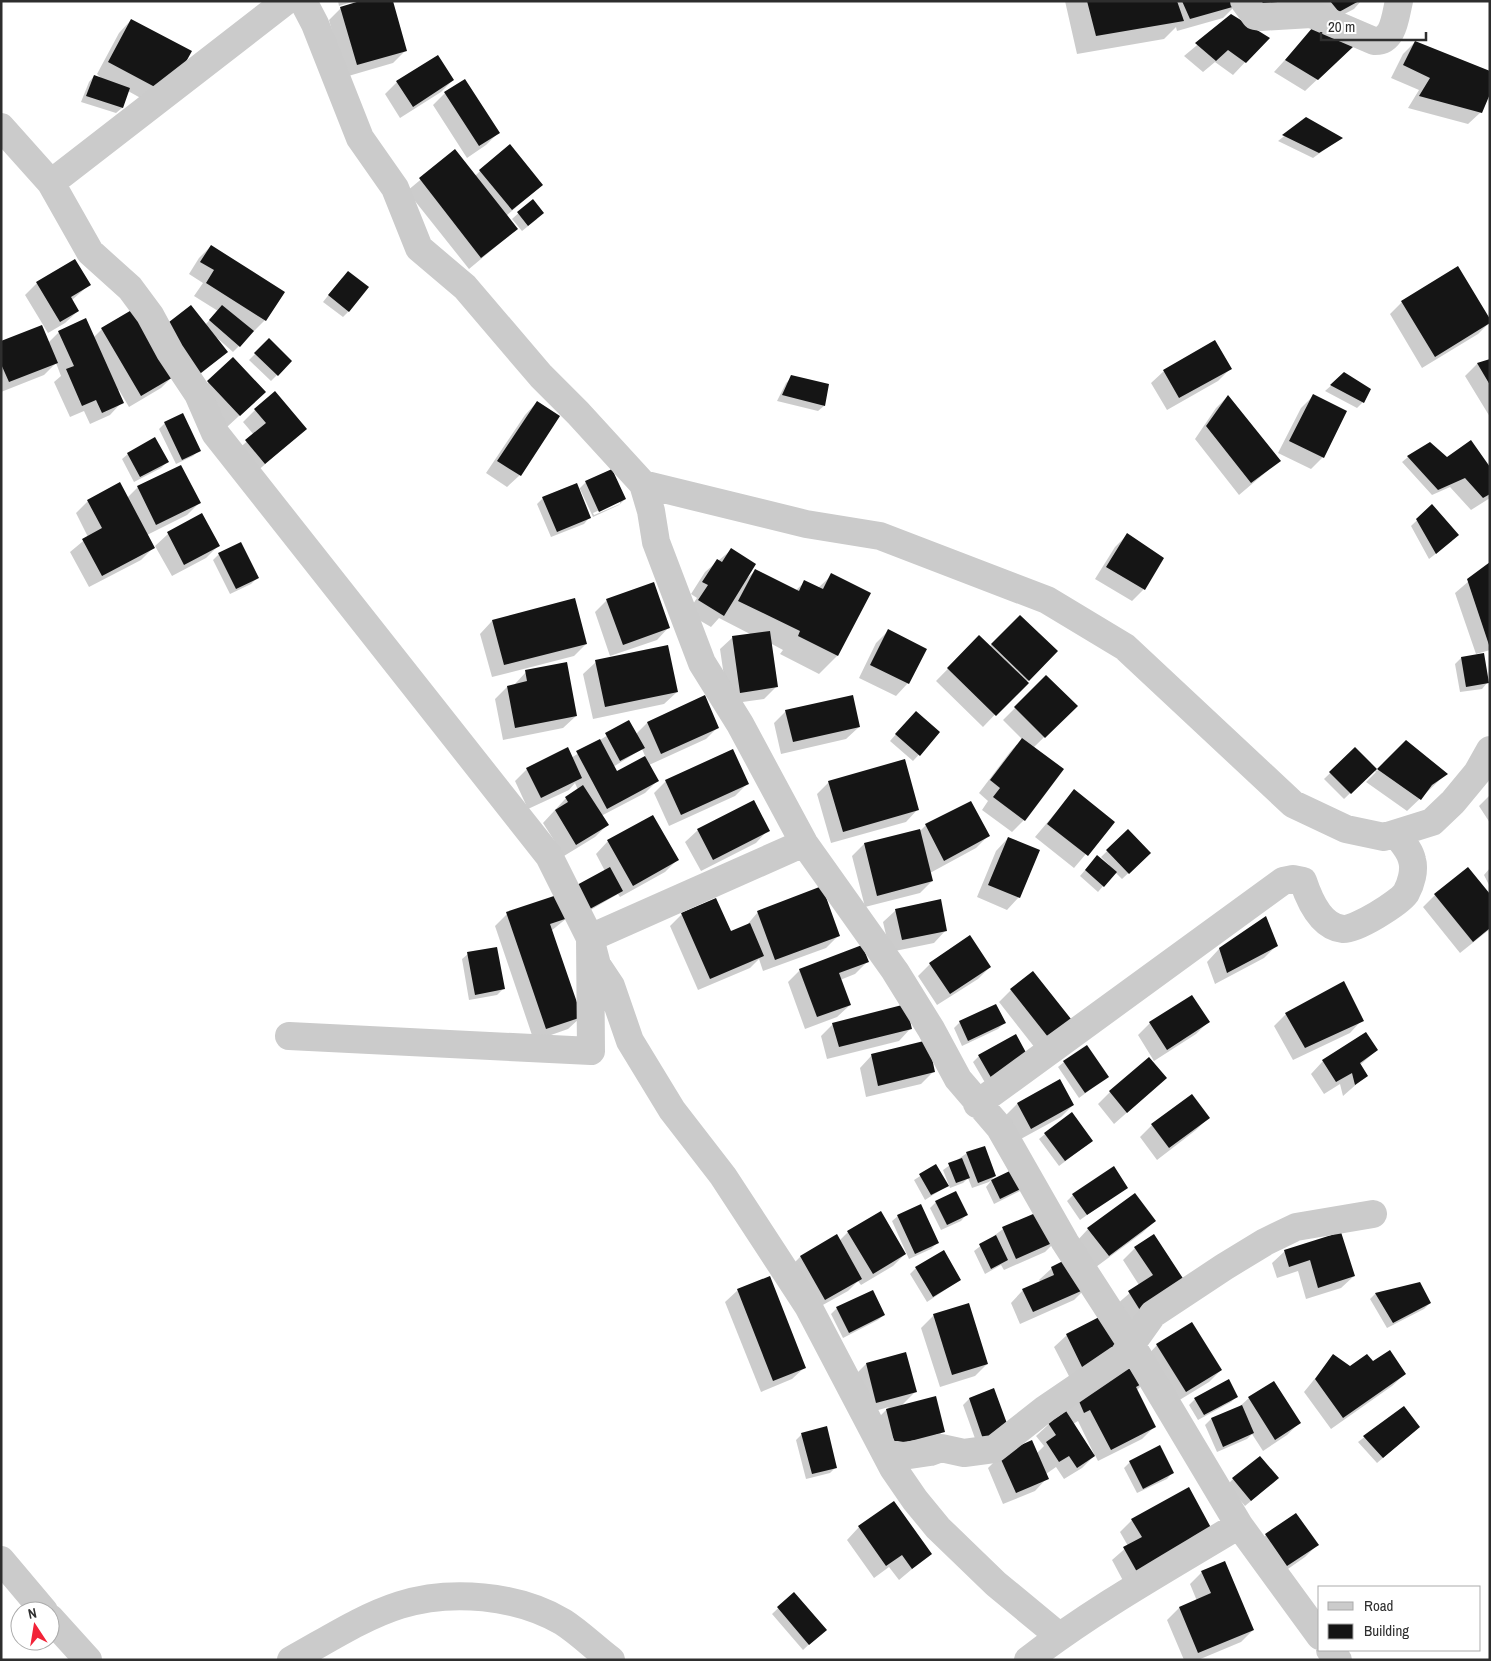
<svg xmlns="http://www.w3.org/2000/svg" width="1491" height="1661" font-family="'Archivo Narrow',sans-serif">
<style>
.shadow{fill:#0003;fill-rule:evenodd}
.building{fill:#151515}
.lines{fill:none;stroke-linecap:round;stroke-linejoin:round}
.minor{stroke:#cbcbcb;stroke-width:28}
</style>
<rect width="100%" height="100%" fill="#fff"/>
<!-- shadow -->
<path class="shadow" d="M338 1H355L339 6Z
M1065 1H1233L1235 6 1223 18 1177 31 1176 27 1164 39 1077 54Z
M1307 1H1361L1354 9 1327 23Z
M341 8 406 50 393 63 345 77 329 20Z
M1232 16 1268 38 1233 75 1215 62 1203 72 1184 56Z
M131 20 190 52 155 106 128 91 122 108 116 113 81 102 89 82 94 76 102 79 97 74 119 33Z
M1313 29 1340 58 1305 91 1274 72Z
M1415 42 1481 112 1468 124 1408 108 1419 90 1391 78 1403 54Z
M453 80 441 92 400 118 385 94 397 82Z
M445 93 498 133 486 145 467 158 433 105Z
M1306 119 1341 138 1313 158 1278 141Z
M455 151 475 176 480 171 542 185 506 216 517 229 469 269 407 191Z
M532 201 537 219 522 231 512 219Z
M211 246 283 292 265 320 233 352 216 337 226 352 184 388 174 375 161 388 129 407 119 390 117 391 122 402 110 415 90 424 84 411 70 417 54 382 61 376 56 363 44 375 1 392V343H48L59 332 93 338 102 329 152 339 205 325 218 311 194 296 203 283 189 274 199 258Z
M342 278 348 312 343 317 323 302Z
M37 283 89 285 72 300 78 311 65 323 48 333 25 295Z
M1402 302 1490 322 1478 334 1422 368 1390 314Z
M269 340 291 361 271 381 249 360Z
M233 359 252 404 227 427 196 394Z
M1490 361V417L1465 376 1477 364Z
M1230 369 1218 381 1167 410 1151 383 1164 371Z
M1344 374 1363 402 1357 408 1325 391Z
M792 377 824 406 818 411 777 401 786 383Z
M1314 395 1323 457 1311 469 1278 453 1301 408Z
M1228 396 1279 461 1239 495 1195 439 1216 408Z
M537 402 520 475 507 487 486 473 525 415Z
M255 410 305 429 253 475 234 453 254 435 243 422Z
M165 423 199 450 193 456 176 464 159 429Z
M128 454 167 462 161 468 134 482 122 459Z
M1408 457 1446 459 1490 469V498L1471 510 1450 487 1432 495 1402 462Z
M181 467 199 503 187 515 147 535 154 547 141 560 89 587 70 552 88 537 76 513 88 501 127 498 138 487Z
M586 482 625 499 619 505 593 517 580 489 578 490 589 518 584 524 551 537 537 504 543 498 578 490ZM620 501V504L594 515 593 513Z
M1432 506 1452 541 1429 559 1411 526Z
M202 515 218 546 206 558 172 576 155 546 168 534Z
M1127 535 1144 589 1132 601 1095 579 1115 547Z
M731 550 745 580 755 571 796 590 805 582 818 588 832 575 837 656 819 674 780 654 783 650 770 643 776 687 764 699 728 704 720 649 733 637 752 635 719 618 711 627 687 613 697 598 691 594 705 572Z
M219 554 257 578 251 584 230 594 213 560Z
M1490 563V650L1476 654 1455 593Z
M574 600 586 644 574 656 492 677 480 634 492 621Z
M607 600 669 627 657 640 610 656 595 612Z
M1020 617 1056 651 983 727 936 681 979 637 989 647Z
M888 631 908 683 896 696 859 678 876 643Z
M1483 655 1487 683 1482 689 1460 692 1455 664 1461 658Z
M596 662 677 692 664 704 593 719 583 674Z
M526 672 576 716 563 728 503 740 495 699 507 687 514 685Z
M1046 677 1076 706 1033 748 1024 820 1012 832 982 810 988 801 979 793 1010 752 1022 739 1003 720Z
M786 711 859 727 846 739 781 754 774 723Z
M910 718 939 733 913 761 890 741Z
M629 722 636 734 647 723 718 727 706 739 649 765 657 781 645 793 601 816 607 825 595 837 564 856 543 823 566 798 578 790 575 783 569 790 528 809 515 781 527 769 571 758ZM642 749 646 758 616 773 613 767Z
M1406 742 1446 774 1407 811 1366 782 1376 772 1374 770 1344 799 1324 779 1355 749 1377 771Z
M666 781 747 784 735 796 669 826 654 793Z
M829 782 918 809 906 822 831 843 817 794Z
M1074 791 1113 822 1074 868 1035 837Z
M1490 795V823L1479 806Z
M926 825 988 836 976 848 930 873 932 881 920 893 865 907 852 856 864 844 921 830Z
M698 830H768L756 843 701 871 685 842Z
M1128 831 1150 853 1122 879 1115 872 1098 892 1080 876 1091 863 1108 866 1109 865 1101 857Z
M1008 838 1019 897 1007 910 977 897 996 851Z
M608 841 677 860 665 872 620 897 618 894 582 915 605 871 596 854Z
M1490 868V887L1484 875Z
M1435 895 1490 896V929L1460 953 1423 907Z
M896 910 946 930 934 943 890 952 883 922Z
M758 912 839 935 826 948 763 971 759 959 750 968 698 990 670 926 682 914 730 933 746 926Z
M507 914 567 918 551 931 581 1017 568 1029 534 1041 495 926Z
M1265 917 1276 946 1264 958 1215 984 1207 962 1219 949Z
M468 954 503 989 497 995 469 1000 462 959Z
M867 962 855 974 840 980 850 1005 837 1017 805 1029 788 982 800 970Z
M930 964 990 967 978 979 937 1005 918 976Z
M1011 990 1073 1024 1039 1053 999 1002Z
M1286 1014 1362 1020 1350 1033 1293 1060 1274 1026Z
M960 1022 1004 1023 998 1029 962 1046 954 1028Z
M1208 1022 1196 1034 1154 1061 1138 1035 1150 1023Z
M833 1024 911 1028 899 1041 827 1059 821 1036Z
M1015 1036 987 1086 973 1062 979 1056Z
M1377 1050 1360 1065 1367 1075 1343 1096 1340 1084 1324 1094 1311 1074 1323 1061Z
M872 1055 934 1071 921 1084 866 1097 860 1068Z
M1064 1062 1107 1077 1079 1098 1058 1067Z
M1166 1078 1114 1124 1098 1104 1110 1092Z
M1017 1104 1073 1105 1061 1117 1019 1140 1005 1116Z
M1208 1118 1196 1130 1157 1160 1140 1137 1152 1125Z
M1045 1134 1092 1141 1059 1166 1039 1139Z
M967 1153 995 1176 989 1182 972 1188 968 1178 963 1183 950 1188 943 1170Z
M936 1166 947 1186 925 1200 914 1180Z
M1018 1168 1026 1185 1020 1191 994 1204 986 1187 991 1181Z
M1126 1187 1080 1220 1067 1201 1073 1195Z
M936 1202 966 1215 961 1221 941 1230 930 1208Z
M898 1216 937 1243 931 1249 909 1259 892 1221Z
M1155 1221 1142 1233 1096 1267 1076 1242 1088 1229Z
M1003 1229 1057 1240 1045 1252 1004 1270 1001 1265 985 1274 974 1251Z
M848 1232 905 1254 893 1266 861 1285 858 1281 848 1291 812 1311 788 1269 800 1257 837 1236 839 1241Z
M1340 1233 1354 1276 1341 1288 1306 1299 1298 1271 1277 1278 1272 1263 1285 1251Z
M1135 1248 1187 1285 1131 1326 1116 1305 1139 1285 1123 1260Z
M916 1268 960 1280 927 1302 910 1274Z
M1052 1268 1086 1288 1074 1300 1020 1324 1011 1303 1023 1290 1041 1282 1039 1280Z
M1419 1283 1430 1303 1424 1309 1387 1328 1370 1299 1375 1294Z
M738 1290 805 1367 792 1379 761 1392 725 1302Z
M837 1308 884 1315 878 1320 843 1338 831 1314Z
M934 1315 987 1364 975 1376 940 1387 921 1328Z
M1067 1335 1121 1349 1071 1380 1054 1347Z
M1157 1345 1221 1370 1209 1382 1173 1404 1145 1358Z
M1334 1355 1350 1367 1373 1363 1405 1374 1392 1386 1331 1429 1304 1392Z
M866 1364 916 1391 901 1406 943 1431 931 1444 883 1456 874 1422 889 1407 864 1414 854 1376Z
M1146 1381 1136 1391 1154 1427 1142 1439 1098 1461 1095 1455 1082 1468 1064 1479 1056 1467 1046 1474 1047 1478 1035 1491 1003 1504 988 1468 1000 1456 1037 1453 1044 1446 1036 1436 1049 1424 1066 1412 1063 1405ZM1078 1421 1094 1454 1093 1455 1073 1424Z
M1273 1383 1299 1423 1287 1435 1263 1451 1252 1434 1247 1439 1217 1452 1205 1425 1211 1419 1239 1407 1249 1398Z
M993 1390 1008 1429 977 1444 963 1405 969 1399Z
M1237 1396 1231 1402 1198 1420 1189 1405 1195 1399Z
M1403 1408 1412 1433 1377 1463 1358 1442Z
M802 1434 836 1467 830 1473 806 1479 796 1440Z
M1130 1462 1172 1473 1167 1479 1137 1493 1124 1468Z
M1233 1479 1271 1484 1245 1506 1227 1485Z
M1188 1489 1128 1590 1112 1560 1128 1546 1120 1532 1132 1520Z
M859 1527 930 1554 899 1580 889 1567 874 1578 847 1540Z
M1266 1535 1317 1545 1305 1557 1275 1578 1254 1547Z
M1202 1572 1253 1630 1241 1642 1198 1660H1184L1167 1620 1179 1608 1197 1601 1190 1584Z
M793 1594 819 1635 803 1650 772 1614Z"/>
<!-- building -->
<path class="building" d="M360 1H393L407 51 357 65 340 7Z
M1087 1H1177L1184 21 1096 36Z
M1182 1H1234L1236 6 1190 19Z
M1256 1H1294V2L1263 12Z
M1330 1H1359L1339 12Z
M1231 14 1270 38 1246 63 1228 50 1216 61 1195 43Z
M131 19 192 51 168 94 108 62Z
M1313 27 1354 46 1318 80 1285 60Z
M1415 41 1490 71V94L1482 113 1419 96 1430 78 1403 65Z
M438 55 454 80 413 107 396 81Z
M94 75 130 88 123 108 86 96Z
M465 79 500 133 479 146 444 92Z
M1306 117 1343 138 1319 153 1282 135Z
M510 144 543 185 512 210 479 170Z
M455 149 518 229 481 258 419 178Z
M533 199 544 213 528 226 517 212Z
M211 245 285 292 266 321 206 283 214 270 200 262Z
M75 259 91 285 71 297 79 311 60 322 36 282Z
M1458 266 1490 319V323L1435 357 1401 301Z
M348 271 369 287 349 312 328 295Z
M191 305 228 352 197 376 160 329Z
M222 305 254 331 240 347 209 320Z
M135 308 175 376 141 396 101 328Z
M86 318 124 403 102 413 96 400 82 406 66 369 74 366 58 331Z
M42 325 58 363 9 382 1 364V341Z
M269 338 292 361 278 376 254 353Z
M1215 340 1232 369 1179 398 1163 370Z
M233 357 266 392 240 416 207 381Z
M1490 359V385L1477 363Z
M1344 372 1371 389 1364 403 1330 385Z
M791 375 829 384 825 406 782 395Z
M275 391 307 429 265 464 245 440 266 423 254 409Z
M1313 394 1347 411 1324 458 1289 441Z
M1228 395 1281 461 1251 483 1206 426Z
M537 401 560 416 521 476 497 461Z
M183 413 201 451 182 460 164 422Z
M155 437 169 462 140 477 127 453Z
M1471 440 1490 467V494L1483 498 1465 478 1438 490 1407 456 1430 442 1447 457Z
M181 465 201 503 156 525 137 486Z
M612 469 626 499 599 512 585 481Z
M120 482 155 548 102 576 82 539 102 528 87 500Z
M577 483 591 518 557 532 542 497Z
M1432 504 1459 535 1436 554 1416 519Z
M202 513 220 546 184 565 167 532Z
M1127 533 1164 558 1145 590 1106 567Z
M241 542 259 578 236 589 218 553Z
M731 548 756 564 724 616 698 600 708 585 702 582 717 559 722 562Z
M1490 562V645H1489L1467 579Z
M755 569 799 591 804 580 823 589 831 573 871 593 838 656 798 636 800 631 738 601Z
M654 582 670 628 623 645 606 599Z
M575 598 587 644 504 665 492 620Z
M1020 615 1058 651 1029 681 991 644Z
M888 629 927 649 909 684 870 665Z
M770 631 778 687 740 693 732 636Z
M979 635 1029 683 996 716 947 668Z
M668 645 678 692 605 707 595 660Z
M1484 653 1489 683 1466 687 1461 657Z
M567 662 577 716 515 728 507 686 527 681 525 670Z
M1046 675 1078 706 1045 738 1014 707Z
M705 695 719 728 661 754 647 722Z
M853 695 860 727 793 742 785 710Z
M916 711 940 732 920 756 895 734Z
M629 720 645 748 620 761 605 733Z
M1022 738 1064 769 1025 821 993 797 1000 788 990 780Z
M600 739 617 771 645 756 659 781 607 809 576 751Z
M1406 740 1448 774 1432 785 1421 800 1377 769Z
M568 747 582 778 541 798 526 768Z
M1355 747 1377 769 1351 794 1329 772Z
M733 749 749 784 681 815 665 780Z
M905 759 919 810 843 832 828 781Z
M583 785 609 825 576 845 555 810 568 802 565 797Z
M1074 789 1115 822 1088 856 1047 824Z
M754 800 770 831 713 860 697 829Z
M971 801 990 836 944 861 925 824Z
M653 815 679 860 633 886 607 840Z
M920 829 933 881 877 896 864 843Z
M1128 829 1151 853 1129 874 1106 850Z
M1008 837 1040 850 1020 898 988 885Z
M1097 855 1117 872 1104 887 1085 870Z
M610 867 623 891 588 910 575 886Z
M1468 867 1490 894V928L1473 942 1434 894Z
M822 886 840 936 775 960 757 911Z
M560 894 568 918 550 924 582 1017 546 1029 506 912Z
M716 898 731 931 750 923 764 956 710 979 681 913Z
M941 899 947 931 902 940 895 909Z
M1266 916 1278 946 1227 973 1219 948Z
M970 935 991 967 950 994 929 963Z
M862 945 869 962 839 973 851 1005 817 1017 799 969Z
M497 947 505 989 475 995 467 952Z
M1033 971 1075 1024 1052 1042 1010 989Z
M1344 981 1364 1021 1305 1048 1285 1013Z
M1192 995 1210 1022 1167 1050 1149 1022Z
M906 1004 912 1029 839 1047 832 1023Z
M996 1004 1006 1023 968 1041 959 1021Z
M1366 1032 1378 1050 1360 1063 1368 1076 1355 1085 1352 1073 1336 1082 1322 1060Z
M1016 1034 1030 1060 993 1081 978 1055Z
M928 1040 935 1072 878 1086 871 1054Z
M1087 1045 1109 1077 1085 1093 1063 1061Z
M1149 1057 1167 1078 1127 1113 1109 1091Z
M1060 1079 1074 1105 1031 1129 1017 1103Z
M1192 1094 1210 1118 1169 1148 1151 1124Z
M1072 1112 1093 1141 1065 1161 1044 1133Z
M985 1146 996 1176 978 1183 966 1152Z
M962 1158 970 1178 956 1183 948 1163Z
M936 1164 949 1186 931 1195 919 1174Z
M1114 1166 1128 1188 1087 1215 1072 1194Z
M1018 1167 1027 1186 1000 1199 991 1180Z
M956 1191 968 1215 947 1225 935 1201Z
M1135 1193 1156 1221 1109 1256 1087 1228Z
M921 1204 939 1243 915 1254 897 1215Z
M1045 1209 1059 1240 1016 1259 1002 1227Z
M881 1211 906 1254 873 1274 847 1231Z
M1341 1232 1355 1276 1318 1288 1310 1260 1289 1267 1284 1250Z
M837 1234 862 1279 825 1300 800 1256Z
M1154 1234 1188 1286 1143 1315 1128 1291 1153 1275 1134 1247Z
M996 1235 1008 1260 991 1269 979 1244Z
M944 1250 961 1280 933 1297 915 1267Z
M1073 1256 1088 1288 1033 1312 1022 1289 1054 1275 1051 1267Z
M770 1276 806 1368 773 1381 737 1289Z
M1420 1282 1431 1303 1393 1323 1375 1293Z
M873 1290 885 1315 849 1333 836 1307Z
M969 1303 988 1364 952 1375 933 1314Z
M1105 1314 1122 1349 1083 1369 1066 1334Z
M1192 1322 1222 1370 1186 1392 1156 1344Z
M1390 1350 1406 1374 1343 1418 1315 1379 1333 1354 1350 1366 1367 1354 1373 1361Z
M906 1352 917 1392 876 1403 866 1363Z
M1138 1361 1147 1381 1136 1387 1156 1427 1111 1450 1090 1410 1084 1413 1075 1392Z
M1229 1379 1238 1397 1204 1415 1194 1398Z
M1274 1381 1301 1423 1275 1440 1248 1397Z
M994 1388 1009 1429 983 1439 969 1398Z
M936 1396 945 1432 895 1445 886 1409Z
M1242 1405 1254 1433 1223 1447 1211 1418Z
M1404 1406 1420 1427 1383 1458 1363 1436Z
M1066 1411 1095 1456 1077 1468 1069 1456 1059 1462 1046 1442 1056 1435 1048 1423Z
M827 1426 837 1468 812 1474 801 1433Z
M1032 1440 1049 1479 1016 1493 999 1455Z
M1160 1445 1174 1473 1143 1489 1129 1461Z
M1260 1456 1279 1478 1251 1501 1232 1478Z
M1189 1487 1216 1537 1141 1579 1123 1547 1142 1537 1131 1519Z
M894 1501 932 1554 912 1569 902 1555 886 1566 858 1526Z
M1296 1513 1319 1545 1287 1566 1265 1534Z
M1225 1561 1254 1630 1198 1653 1179 1607 1211 1593 1201 1571Z
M794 1592 827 1630 809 1645 777 1607Z"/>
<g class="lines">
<!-- minor -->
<path class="minor" d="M303 1 315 24 360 138 395 188 419 248 465 287 541 376 578 413 643 484 651 511 656 542 702 663 740 724 804 843 895 971 931 1029 958 1079 1000 1128 1065 1242 1131 1344 1239 1525 1320 1636
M1244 1 1255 16 1261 17 1311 14 1374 41C1394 42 1395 17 1399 1
M1 127 51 183 286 1
M51 183 90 252 130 288 150 315 170 352 198 394 215 433 549 856 590 938 597 965 611 986 630 1041 672 1110 723 1176 808 1306 893 1468 915 1500 938 1528 996 1584 1059 1636
M643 484 806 524 880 536 1047 600 1125 647 1293 804 1346 829 1384 837 1432 822 1453 802 1477 773 1490 750
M289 1036 591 1051 590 938 804 843
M977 1104 1283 881 1293 879 1303 881C1309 899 1321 927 1343 929 1356 930 1399 903 1406 893 1411 884 1415 870 1412 860 1410 850 1401 841 1396 834
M885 1453 903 1456 930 1452 941 1448 964 1453 994 1449 1045 1409 1123 1356 1153 1314 1224 1267 1265 1242 1296 1227 1373 1214
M1 1560 44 1611
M50 1618 88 1660
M1330 1650 1338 1660
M291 1660C326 1641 362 1617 400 1605 451 1589 517 1595 563 1622 580 1633 595 1648 611 1660
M1028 1660C1094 1609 1168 1568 1239 1525"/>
</g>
<!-- border -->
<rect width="1491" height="1661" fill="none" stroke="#2e2e2e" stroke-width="5"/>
<!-- legend -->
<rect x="1318" y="1586" width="162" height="65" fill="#ffffff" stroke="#ababab"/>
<rect x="1328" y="1602" width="25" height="8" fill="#cbcbcb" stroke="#ababab"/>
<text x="1364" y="1611" font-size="15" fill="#2e2e2e">Road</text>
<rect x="1328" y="1624" width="25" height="15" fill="#151515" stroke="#ababab"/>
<text x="1364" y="1636" font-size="15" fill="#2e2e2e">Building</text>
<!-- north arrow -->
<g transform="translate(35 1626) rotate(348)"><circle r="24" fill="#ffffff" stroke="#ababab"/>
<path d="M0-4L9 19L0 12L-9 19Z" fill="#f22338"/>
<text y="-8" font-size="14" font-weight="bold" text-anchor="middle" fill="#2e2e2e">N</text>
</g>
<!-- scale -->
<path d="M1321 32v8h105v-8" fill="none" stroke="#2e2e2e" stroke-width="2.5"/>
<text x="1328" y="32" font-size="15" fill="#2e2e2e" stroke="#ffffff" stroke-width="4" paint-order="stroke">20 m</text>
</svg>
